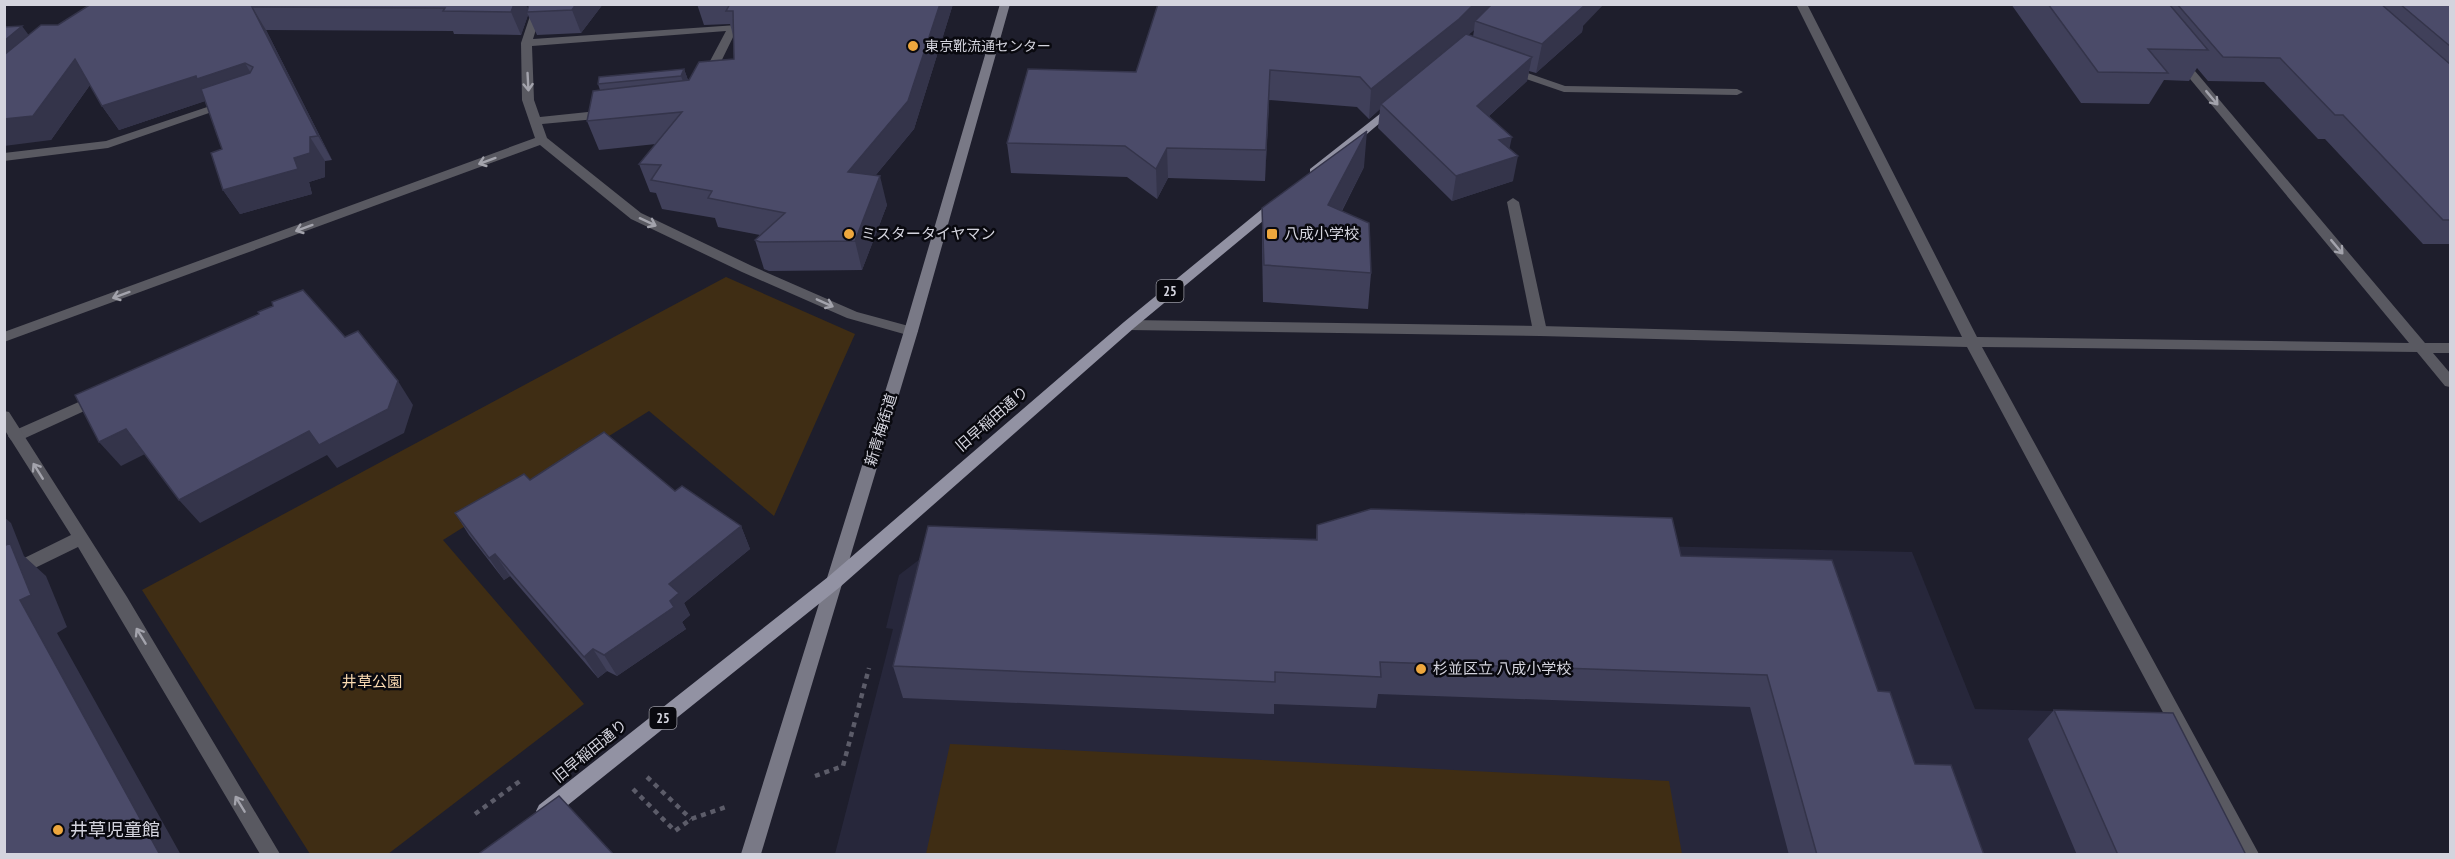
<svg xmlns="http://www.w3.org/2000/svg" width="2455" height="859" font-family="'PT Sans Narrow','Noto Sans JP',sans-serif">
<style>
.built{fill:#27273b}
.green{fill:#3f2d14}
.lines{fill:none;stroke-linecap:round;stroke-linejoin:round}
.path{stroke:#5c5c69;stroke-width:4.5;stroke-dasharray:5 5;stroke-linecap:butt}
.lane{fill:#595961;fill-rule:evenodd}
.street{fill:#595961;fill-rule:evenodd}
.secondary{fill:#797986;fill-rule:evenodd}
.primary{fill:#9292a3;fill-rule:evenodd}
.wall{fill:#40405a;fill-rule:evenodd}
.shaded-wall{fill:#34344a}
.building{fill:#4b4b69;stroke:#34344a;stroke-width:1.5}
.oneway{stroke:#a3a3ac}
.poi-dot{fill:#eea73d;stroke:#09090f;stroke-width:2}
.labels{text-anchor:middle;stroke-width:5;stroke-linejoin:round;paint-order:stroke}
.far-poi-label{font-size:14px;fill:#d4d4de;stroke:#09090f;text-anchor:start}
.shield{fill:#09090f;stroke:#9797a0;stroke-width:1.5}
.shield-label{font-size:14px;font-weight:bold;fill:#d4d4de}
.poi-label{font-size:15px;fill:#d4d4de;stroke:#09090f;text-anchor:start}
.street-label{font-size:15px;fill:#d4d4de;stroke:#09090f}
.park-label{font-size:15px;fill:#fbdbb3;stroke:#09090f}
.near-poi-label{font-size:18px;fill:#d4d4de;stroke:#09090f;text-anchor:start}
</style>
<rect width="100%" height="100%" fill="#1e1e2c"/>
<!-- built -->
<path class="built" d="M958 530 1912 552 1975 709 2134 713 2206 854H835L893 629 886 628 899 575Z"/>
<!-- green -->
<path class="green" d="M726 277 855 334 774 516 649 411 443 540 584 704 388 854H310L142 590Z
M950 744 1669 781 1682 854H926Z"/>
<g class="lines">
<!-- path -->
<path class="path" d="M815 776 843 766 869 668
M647 777 691 819
M633 789 675 831 691 819 726 807
M475 814 520 781"/>
<!-- lane -->
<path class="lane" d="M1510 67 1565 86 1737 89 1743 92 1737 95 1564 92 1506 72V68Z
M228 100 232 101V105L108 148 4 161V153L106 141Z
M1513 198 1519 202 1547 331 1540 336 1533 331 1507 202Z
M99 393 106 398 104 402 21 440H11L8 436 11 432Z"/>
<!-- street -->
<path class="street" d="M534 4H544L533 39 737 25 738 27 713 78 707 81 701 78 726 31 532 46 534 100 540 117 607 110 613 114 607 118 542 124 547 138 641 213 752 266 857 312 916 328 918 331 916 334 911 336 847 318 742 272 631 219 540 145 4 342V332L535 138 522 100 521 43Z
M1796 4H1807L1977 337 2409 343 2176 62V58H2184L2425 343H2450V353H2433L2450 373V387L2445 386 2417 352 1982 347 2259 854H2239L1967 347 1540 336 1129 330 1122 325 1129 320 1540 326 1962 337Z
M4 411 9 412 127 597 280 854H260L78 547 4 583V568L71 535 4 429Z"/>
<!-- secondary -->
<path class="secondary" d="M1000 4H1010L918 331 761 854H741L904 331Z"/>
<!-- primary -->
<path class="primary" d="M1395 102 1401 105 1399 107 1318 175H1310V169Z
M1277 199 1283 203 1281 206 1134 328 840 587 553 817 546 820 539 817 536 811 539 805 828 577 1124 322 1273 200Z"/>
</g>
<!-- wall -->
<path class="wall" d="M91 4 528 9 529 4H603L581 33 537 35 528 15 521 35 454 34 453 31 266 30 332 160 325 161V177L309 182 312 194 240 214 223 190 222 149 205 101 119 130 102 106 90 85 51 140 29 35 58 25Z
M697 4H953L914 129 875 176 887 205 862 270 769 271 764 269 755 240 760 235 718 227 715 218 662 209 656 193 650 192 639 164 656 144 599 150 587 121 600 90 598 84 684 69 688 80 734 59 733 35 730 24 704 25Z
M1158 4 1583 26 1582 32 1536 73 1529 71 1527 81 1489 116 1509 149 1513 181 1452 201 1378 128 1380 109 1369 119 1357 107 1269 100 1265 181 1168 178 1157 199 1127 177 1011 173 1007 143 1136 72ZM1474 30 1473 37 1468 35Z
M2011 4H2451V244H2423L2325 139H2318L2264 82 2208 81 2197 68 2189 81 2164 80 2149 104 2081 103Z
M1364 167 1342 211 1371 273 1368 309 1263 302 1262 245V208Z
M530 480 675 491 741 526 750 549 684 603 690 615 682 622 686 629 617 676 607 671 598 678 510 576 504 580 469 535 455 513Z
M1317 525 1681 556 1878 691 1915 764 1984 855H1789L1750 707 1378 694 1376 708 1274 704V714L903 698 893 666 1316 540Z
M2054 710 2246 855H2077L2028 739Z"/>
<!-- shaded-wall -->
<path class="shaded-wall" d="M514 4H526L529 12H527L528 15 521 35 511 12Z
M576 4H603L581 33 572 10Z
M940 4H953L914 129 855 200 848 172Z
M1474 4H1500L1475 21 1474 30 1454 48 1381 104 1380 109 1369 119 1371 89Z
M1584 4H1604L1583 26 1582 32 1536 73 1542 44Z
M252 7 266 30 332 160 318 136Z
M22 26 39 49 4 80V41Z
M1532 57 1527 81 1473 130 1477 106Z
M75 59 92 82 51 140 4 146V119Z
M245 63 259 87 211 99 119 130 102 106 196 76Z
M684 69 692 92 689 99 681 76Z
M1270 70 1269 100 1265 181 1266 150Z
M1367 131 1364 167 1326 241 1328 205Z
M310 137 325 161V177L309 182 312 194 240 214 223 190 294 158Z
M1512 137 1507 160 1518 156 1513 181 1452 201 1456 176 1499 140Z
M1167 148 1168 178 1157 199 1156 169Z
M880 176 887 205 862 270 855 241Z
M398 381 413 405 404 433 337 468 327 455 200 523 179 500Z
M126 429 147 453 121 466 99 442Z
M4 517 11 523 24 556 46 576 67 627 57 633 181 855H160L20 600 4 565Z
M741 526 750 549 684 603 690 615 682 622 686 629 617 676 604 655 670 601 669 584Z
M495 554 510 576 504 580 489 558Z
M593 649 607 671 598 678 584 657Z"/>
<!-- building -->
<path class="building" d="M91 4H514L511 12 443 11 445 8 252 7 318 136 310 137V153L294 158 298 169 223 190 211 153 222 149 201 89 250 73 253 67 245 63 197 79 196 76 102 106 75 59 33 116 4 119V55L41 25H58Z
M529 4H576L572 10 527 12Z
M730 4H940L908 101 848 172 880 176 855 241 760 242 755 240 785 213 708 198 712 191 651 180 661 165 639 164 682 112 587 121 593 91 689 80 699 62 734 59 733 11H726Z
M1158 4H1474L1459 19 1371 89 1360 77 1270 70 1266 150 1167 148 1156 169 1125 146 1007 143 1028 69 1136 72Z
M1492 4H1586L1542 44 1475 21Z
M2048 4H2169L2208 50 2148 49 2168 73 2098 72Z
M2177 4H2381L2451 65V220H2443L2343 115H2335L2280 58 2223 57Z
M2400 4H2451V47Z
M22 26 4 41V27Z
M1466 34 1532 57 1477 106 1512 137 1499 140 1518 156 1456 176 1381 104Z
M684 69 681 76 598 84 599 77Z
M1367 131 1328 205 1369 223 1371 273 1264 265 1262 208Z
M303 290 345 337 358 331 398 381 388 409 319 445 309 431 179 500 126 429 99 442 75 395 259 314 258 312 273 306 272 302Z
M604 432 675 491 682 486 741 526 669 584 679 593 670 601 674 607 604 655 593 649 584 657 495 554 489 558 455 513 524 474 530 480Z
M1371 509 1672 518 1681 556 1832 560 1878 691 1890 692 1915 764 1951 765 1984 855H1817L1767 675 1380 662 1381 677 1275 672V682L893 666 928 526 1317 540V525Z
M10 543 31 595 20 600 160 855H4V546Z
M2054 710 2173 713 2246 855H2118Z
M559 796 613 854 612 855H477Z"/>
<!-- one-way arrows -->
<defs><path id="oneway-shaft" d="M-6 0H5M1.5-3L5.5 0L1.5 3" fill="none" stroke-width="1.6" stroke-linecap="round" stroke-linejoin="round" transform="scale(1.5)"/></defs>
<g class="oneway">
<use href="#oneway-shaft" transform="translate(528 82) rotate(87)"/>
<use href="#oneway-shaft" transform="translate(2212 98) rotate(50)"/>
<use href="#oneway-shaft" transform="translate(487 161) rotate(160)"/>
<use href="#oneway-shaft" transform="translate(648 222) rotate(25)"/>
<use href="#oneway-shaft" transform="translate(304 228) rotate(160)"/>
<use href="#oneway-shaft" transform="translate(2337 247) rotate(50)"/>
<use href="#oneway-shaft" transform="translate(121 295) rotate(160)"/>
<use href="#oneway-shaft" transform="translate(825 303) rotate(24)"/>
<use href="#oneway-shaft" transform="translate(38 471) rotate(-122)"/>
<use href="#oneway-shaft" transform="translate(141 636) rotate(-121)"/>
<use href="#oneway-shaft" transform="translate(240 804) rotate(-121)"/>
</g>
<!-- markers -->
<g class="poi-dot">
<circle cx="913" cy="46" r="6"/>
<circle cx="849" cy="234" r="6"/>
<rect x="1266" y="228" width="12" height="12" rx="3"/>
<circle cx="1421" cy="669" r="6"/>
<circle cx="58" cy="830" r="6"/>
</g>
<g class="labels">
<!-- far-poi labels -->
<g class="far-poi-label">
<text x="925" y="51">東京靴流通センター</text>
</g>
<!-- shield labels -->
<g class="shield">
<rect x="1156.5" y="280" width="27" height="22" rx="4.5"/>
<rect x="649.5" y="707" width="27" height="22" rx="4.5"/>
</g>
<g class="shield-label">
<text x="1170" y="296">25</text>
<text x="663" y="723">25</text>
</g>
<!-- poi labels -->
<g class="poi-label">
<text x="861" y="239">ミスタータイヤマン</text>
<text x="1284" y="239">八成小学校</text>
<text x="1433" y="674">杉並区立 八成小学校</text>
</g>
<!-- street labels -->
<g class="street-label">
<text transform="translate(992 419) rotate(-41)" y="5">旧早稲田通り</text>
<text transform="translate(881 430) rotate(-73)" y="5">新青梅街道</text>
<text transform="translate(590 751) rotate(-39)" y="5">旧早稲田通り</text>
</g>
<!-- park labels -->
<g class="park-label">
<text x="372" y="687">井草公園</text>
</g>
<!-- near-poi labels -->
<g class="near-poi-label">
<text x="70" y="836">井草児童館</text>
</g>
</g>
<!-- border -->
<rect width="2455" height="859" fill="none" stroke="#d4d4de" stroke-width="12"/>
</svg>
